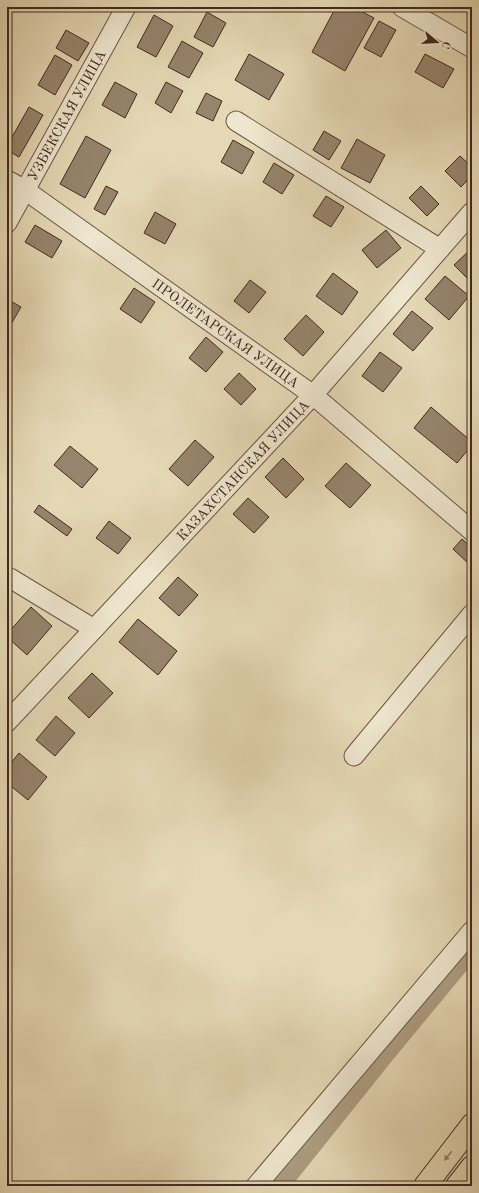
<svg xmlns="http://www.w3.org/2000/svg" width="479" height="1193" font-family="'Old Standard TT',serif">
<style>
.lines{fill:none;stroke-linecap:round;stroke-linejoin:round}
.canal{stroke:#ad9d81;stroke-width:18}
.building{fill:#96846c;stroke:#412a1d}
.minor-casing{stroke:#6a5643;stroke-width:21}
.highway-casing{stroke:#412a1d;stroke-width:24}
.minor{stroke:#eee6cf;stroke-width:19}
.highway{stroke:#e5d8b5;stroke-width:22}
.oneway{fill:#938169}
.labels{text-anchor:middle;stroke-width:3.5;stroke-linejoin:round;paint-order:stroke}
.street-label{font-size:14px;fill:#412a1d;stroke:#eee6cf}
</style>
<rect width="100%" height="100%" fill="#e5d8b5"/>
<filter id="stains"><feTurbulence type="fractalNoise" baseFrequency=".005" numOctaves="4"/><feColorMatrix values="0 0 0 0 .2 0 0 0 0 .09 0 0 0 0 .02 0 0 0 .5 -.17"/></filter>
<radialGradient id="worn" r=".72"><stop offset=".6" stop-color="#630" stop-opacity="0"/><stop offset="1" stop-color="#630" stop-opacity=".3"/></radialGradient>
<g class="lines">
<!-- canal -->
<path class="canal" d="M280 1186 385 1055 472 950"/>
</g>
<!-- building -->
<path class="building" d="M336 7H353L374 18 345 71 312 52Z
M207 12 226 23 213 47 194 37Z
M154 15 173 26 156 57 137 47Z
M379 21 396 30 381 57 364 48Z
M66 30 89 43 78 61 56 48Z
M182 41 203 53 189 78 168 67Z
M249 54 284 74 269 100 235 80Z
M425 54 454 69 443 88 415 72Z
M55 55 72 65 55 95 38 85Z
M115 82 137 94 125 118 102 105Z
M166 82 183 91 171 113 155 103Z
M206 93 222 101 213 121 196 113Z
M29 107 43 115 19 157 7 150V146Z
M324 131 341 141 329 160 313 150Z
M86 136 111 150 85 198 60 184Z
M357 139 385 155 370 183 341 168Z
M233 140 254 152 242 174 221 162Z
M460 156 472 167V175L461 187 445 171Z
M274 163 294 175 282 194 263 182Z
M106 186 118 192 105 215 94 209Z
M421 186 439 204 427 216 409 198Z
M326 196 344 207 331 227 313 216Z
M155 212 176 224 165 244 144 233Z
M35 225 62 241 52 258 25 242Z
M386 230 401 248 377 268 362 250Z
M472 248V283L454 265Z
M333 273 358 292 342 315 316 296Z
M445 276 469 296 449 320 425 299Z
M250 280 266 292 249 313 234 301Z
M134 288 155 302 141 323 120 309Z
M7 299 21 307 7 331Z
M412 311 433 328 413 351 393 334Z
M306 315 324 332 303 356 284 339Z
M206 337 223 352 206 372 189 358Z
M380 352 402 368 383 392 362 376Z
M239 373 256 389 241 405 224 389Z
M431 407 472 442V445L457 463 414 428Z
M195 440 214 457 188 486 169 469Z
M70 446 98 469 82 488 54 465Z
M283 458 304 479 286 498 265 477Z
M346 463 371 485 350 508 325 486Z
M248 498 269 517 254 533 233 514Z
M39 505 72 529 67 536 34 512Z
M109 521 131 538 118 554 96 538Z
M462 539 472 548V563L470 565 453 549Z
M178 577 198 595 179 616 159 598Z
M31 607 52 626 27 655 7 637V634Z
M138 619 177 651 158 675 119 642Z
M92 673 113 693 89 718 68 698Z
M56 716 75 733 55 756 36 740Z
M19 753 47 777 28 800 7 783V768Z"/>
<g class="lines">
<!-- minor casing -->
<g class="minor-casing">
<g id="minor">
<path d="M402 7 472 48"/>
<path d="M236 121 440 249"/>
<path id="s1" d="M7 180 25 190 313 395 472 531"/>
<path id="s2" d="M7 223 126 7"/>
<path d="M10 578 94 629"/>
<path id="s3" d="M7 722 313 395 472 212"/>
<path d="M354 756 472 614"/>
<path d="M256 1186 472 931"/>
</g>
</g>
<!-- highway casing -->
<g class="highway-casing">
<path id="highway" d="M425 1186 472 1125
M457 1186 472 1167"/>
</g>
<!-- minor -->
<use href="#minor" class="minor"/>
<!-- highway -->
<use href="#highway" class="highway"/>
</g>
<!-- one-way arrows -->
<defs><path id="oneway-solid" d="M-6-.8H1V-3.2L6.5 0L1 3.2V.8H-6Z"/></defs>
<use class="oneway" href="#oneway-solid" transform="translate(448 1156) rotate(128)"/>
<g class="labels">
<!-- street labels -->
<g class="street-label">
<text dy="5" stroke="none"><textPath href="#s2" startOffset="123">УЗБЕКСКАЯ УЛИЦА</textPath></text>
<text dy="5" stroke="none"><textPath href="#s1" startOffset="267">ПРОЛЕТАРСКАЯ УЛИЦА</textPath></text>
<text dy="5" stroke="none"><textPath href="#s3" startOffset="345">КАЗАХСТАНСКАЯ УЛИЦА</textPath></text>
</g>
</g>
<!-- margin -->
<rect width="479" height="1193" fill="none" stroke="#e5d8b5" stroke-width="24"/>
<rect x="8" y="8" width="463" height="1177" fill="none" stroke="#412a1d" stroke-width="2"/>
<rect x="12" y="12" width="455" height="1169" fill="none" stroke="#412a1d"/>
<!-- north arrow -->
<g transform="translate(437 42) rotate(108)" stroke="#eee6cf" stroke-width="3" paint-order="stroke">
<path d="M0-3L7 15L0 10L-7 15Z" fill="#412a1d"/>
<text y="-6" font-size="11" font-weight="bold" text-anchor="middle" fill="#412a1d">С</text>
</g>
<rect width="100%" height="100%" filter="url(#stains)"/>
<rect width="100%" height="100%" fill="url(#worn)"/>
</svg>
